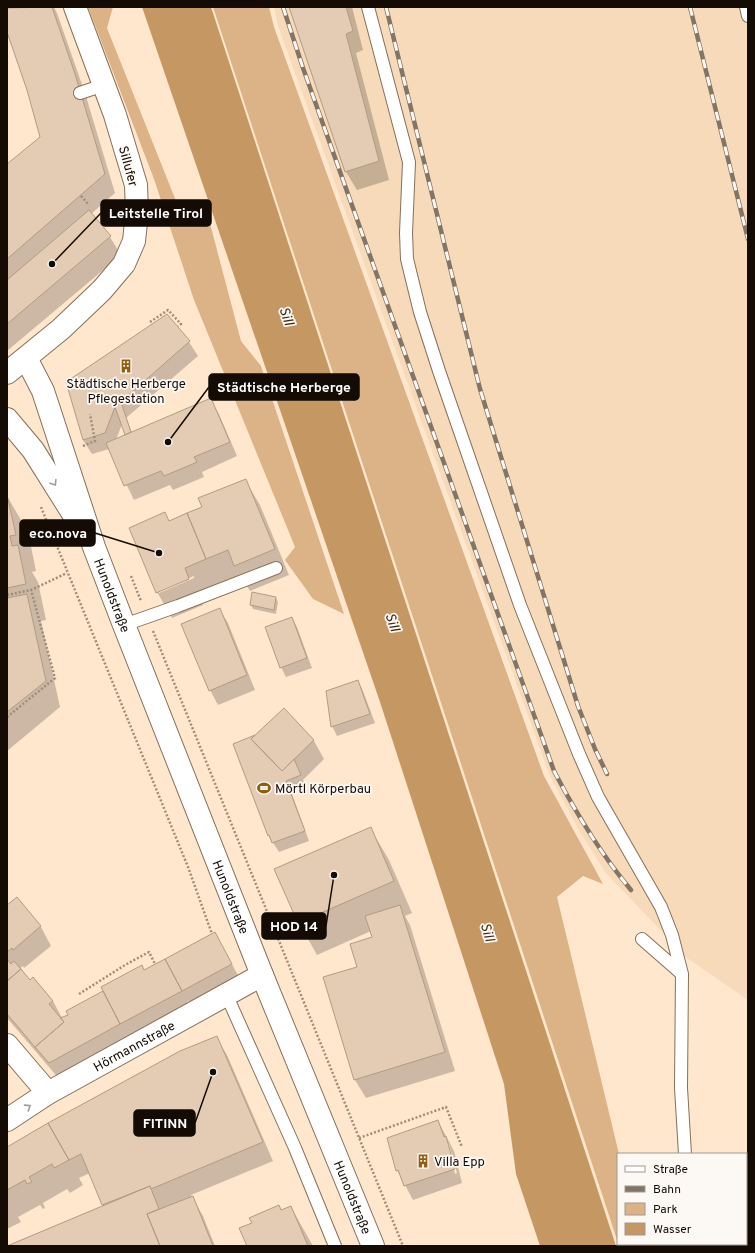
<svg xmlns="http://www.w3.org/2000/svg" width="755" height="1253" font-family="Overpass,sans-serif">
<style>
.built{fill:#f6daba}
.green{fill:#dcb386}
.water{fill:#c59762}
.shadow{fill:#0003;fill-rule:evenodd}
.building{fill:#e3ccb3;stroke:#b19b83}
.lines{fill:none;stroke-linecap:round;stroke-linejoin:round}
.lane-casing{stroke:#857059;stroke-width:14}
.street-casing{stroke:#857059;stroke-width:24}
.path{stroke:#9e8d7b;stroke-width:2.5;stroke-dasharray:2 2;stroke-linecap:butt}
.lane{stroke:#fff;stroke-width:12}
.street{stroke:#fff;stroke-width:22}
.rail-casing{stroke:#837464;stroke-width:4.5}
.rail{stroke:#fcf8f3;stroke-width:3;stroke-dasharray:9;stroke-linecap:butt}
.oneway{stroke:#a19d9b}
.labels{text-anchor:middle;stroke-width:3.5;stroke-linejoin:round;paint-order:stroke}
.street-label{font-size:13px;fill:#130b04;stroke:#fcf8f3}
.poi-label{font-size:13px;fill:#130b04;stroke:#fcf8f3;text-anchor:start}
.water-label{font-size:14px;font-style:italic;fill:#3e2a11;stroke:#fcf8f3}
.leader{fill:none;stroke:#130b04;stroke-width:1.5}
.callout-dot{fill:#130b04;stroke:#fcf8f3;stroke-width:1.5}
.callout{fill:#130b04;stroke:#130b04;stroke-width:1.5}
.callout-label{font-size:14px;text-anchor:middle;font-weight:bold;fill:#fff}
</style>
<rect width="100%" height="100%" fill="#ffe7cd"/>
<!-- built -->
<path class="built" d="M274 7H748V1000L687 958 605 872 580 832 550 776 278 26Z"/>
<!-- green -->
<path class="green" d="M88 7H113L107 28 182 216 207 212 241 341 261 366 344 614 313 599 285 560 295 547 194 300 154 179Z
M213 7H269L274 27 544 776 603 884 583 876 557 897 619 1154 618 1243Z"/>
<!-- water -->
<path class="water" d="M142 7H211L616 1246H540L516 1174 504 1084 380 702Z"/>
<!-- shadow -->
<path class="shadow" d="M12 7H54L57 13 85 93 115 193 91 214 110 237 121 255 7 351V165L41 137 28 90 7 28V9Z
M290 7H352L363 50 356 53 389 180 357 190 346 172Z
M167 315 189 342 198 356 126 418 132 433 210 400 219 414 237 456 202 472 204 477 173 490 170 485 134 500 109 449 92 454 83 440ZM122 424 126 435 116 440Z
M245 480 260 505 289 575 250 591 241 576 199 594 203 605 172 618 157 592 169 522 203 508ZM194 576V578L159 593V591Z
M7 496 28 532 36 571 32 572 38 582 46 620 41 621 60 707 7 751Z
M276 598 278 602 276 614 253 609 251 605Z
M219 609 228 623 255 690 218 705 210 690Z
M292 618 297 627 312 668 286 677 281 667Z
M358 681 363 691 375 723 337 736 332 726Z
M284 709 314 741 324 759 303 780 305 785 291 791 309 841 279 852 268 835 234 744 255 736Z
M370 828 389 860 412 913 405 916 410 925 455 1071 366 1098 355 1080 359 967 373 938 371 931 317 955 299 923Z
M16 899 41 927 51 946 24 968 23 966 19 969 30 981 53 1001 62 1018 69 1015 67 1011 215 933 246 990 197 1016 189 1001 187 1002 189 1006 61 1081 7 1018V907Z
M216 1037 227 1055 273 1161 191 1195 203 1216 215 1246H7L103 1206 90 1173 79 1178 83 1185 70 1193 67 1189 43 1203 45 1208 43 1209 40 1205 18 1217 21 1222 7 1229V1148Z
M438 1121 454 1151 462 1183 413 1200 397 1170ZM447 1142 449 1144 457 1173 455 1174Z
M291 1207 313 1246H248L281 1211Z"/>
<!-- building -->
<path class="building" d="M52 7 75 74 105 174 7 259V164L40 137 27 90 7 32V8Z
M289 7H346L353 31 346 34 379 161 345 172Z
M89 210 111 236 7 324V280Z
M167 314 190 341 115 407 105 433 83 440 66 382Z
M211 398 230 442 194 457 197 462 181 469 164 476 161 471 124 486 106 443Z
M121 402 131 432 125 435 115 407Z
M246 479 275 549 234 566 228 550 206 559 187 513 202 507 198 498Z
M7 495 16 535 10 536 12 546 18 545 26 584 7 588Z
M165 512 169 521 187 513 206 559 185 568 189 579 156 593 129 528Z
M252 592 276 597 274 610 250 605Z
M27 594 46 681 7 712V598Z
M220 608 247 675 209 691 181 624Z
M292 617 307 658 280 668 265 627Z
M358 680 370 714 331 727 326 691Z
M284 708 314 740 282 771 251 739Z
M255 735 251 739 282 771 294 759 301 775 286 781 305 831 272 843 269 835 268 836 233 744Z
M371 827 394 881 298 923 274 869Z
M17 897 41 926 13 950 12 948 7 952V905Z
M400 905 445 1052 354 1080 323 977 357 967 350 944 372 937 365 916Z
M215 932 232 964 182 991 165 959Z
M7 959 11 964 14 961 21 969 7 981Z
M165 959 182 991 120 1024 101 987 142 965 144 970Z
M21 969 30 980 33 977 53 1001 49 1004 64 1022 35 1047 7 1014V981Z
M103 991 120 1024 49 1063 35 1047 64 1022 60 1018 68 1015 66 1011Z
M217 1036 263 1142 151 1189 150 1186 102 1205 81 1154 69 1160 48 1123 180 1051Z
M438 1120 444 1137 446 1136 455 1169 404 1186 398 1170 396 1171 387 1138Z
M48 1123 69 1160 54 1168 52 1164 29 1177 32 1182 27 1184 25 1180 7 1190V1147Z
M150 1186 159 1209 147 1214 160 1246H7Z
M193 1196 213 1246H160L147 1214Z
M279 1205 281 1210 291 1206 308 1246H247L239 1228 252 1223 249 1218Z"/>
<g class="lines">
<!-- lane casing -->
<g class="lane-casing">
<path id="lane" d="M368 7 409 162 406 233 407 259 420 312 439 371 520 605 579 754 598 797 661 907 672 935 682 974
M746 7 748 16
M80 93 104 85
M124 625 178 606 276 568
M642 939 682 974 681 1088 685 1154
M226 994 295 1148 335 1246
M703 1244 704 1246"/>
</g>
<!-- street casing -->
<g class="street-casing">
<g id="street">
<path id="s1" d="M26 358 43 391 94 547 124 625 262 975 373 1246"/>
<path d="M7 373 61 329 102 290 124 264 134 241 137 213 136 185 115 115 75 7"/>
<path d="M7 419 33 450 77 520"/>
<path d="M7 1045 48 1093"/>
<path id="s2" d="M7 1120 48 1093 262 975"/>
</g>
</g>
<!-- path -->
<path class="path" d="M81 196 89 205
M150 322 168 310 181 324 178 326
M83 446 95 441 90 414
M41 507 188 867 212 934
M131 576 141 601
M7 595 31 590 67 573
M153 631 403 1246
M7 717 55 678 31 590
M79 994 125 965 149 952 155 964
M359 1138 446 1107 462 1147"/>
<!-- lane -->
<use href="#lane" class="lane"/>
<!-- street -->
<use href="#street" class="street"/>
<!-- rail casing -->
<g class="rail-casing">
<path id="rail" d="M283 7 303 68 554 771C576 813 600 853 631 890
M386 7 480 389 578 706 595 749 607 774
M690 7 748 239"/>
</g>
<!-- rail -->
<use href="#rail" class="rail"/>
</g>
<!-- one-way arrows -->
<defs><path id="oneway-chevron" d="M-2-3.5L2.5 0L-2 3.5" fill="none" stroke-width="1.6" stroke-linecap="round" stroke-linejoin="round"/></defs>
<g class="oneway">
<use href="#oneway-chevron" transform="translate(54 483) rotate(58)"/>
<use href="#oneway-chevron" transform="translate(28 1107) rotate(-33)"/>
</g>
<!-- icons -->
<defs>
<g id="building-bare" transform="scale(1.08)"><path d="M-4-6H4V6H1V3H-1V6H-4ZM-2.5-4.3h1.7v1.8h-1.7ZM.8-4.3h1.7v1.8H.8ZM-2.5-1h1.7V.8h-1.7ZM.8-1h1.7V.8H.8Z" fill="#915d10" stroke="#fcf8f3" stroke-width="2.5" paint-order="stroke"/></g>
<g id="stadium-bare" transform="scale(1.08)"><path d="M0-5a6.5 5 0 1 0 0 10a6.5 5 0 1 0 0-10ZM-3.5-1.8h7v3.6h-7Z" fill="#915d10" stroke="#fcf8f3" stroke-width="2.5" paint-order="stroke"/></g>
</defs>
<g fill-rule="evenodd">
<use href="#building-bare" x="126" y="366"/>
<use href="#stadium-bare" x="264" y="788"/>
<use href="#building-bare" x="423" y="1161"/>
</g>
<g class="labels">
<!-- street labels -->
<g class="street-label">
<text transform="translate(129 166) rotate(75)" y="5">Sillufer</text>
<text dy="5" stroke="none"><textPath href="#s1" startOffset="253">Hunoldstraße</textPath></text>
<text dy="5" stroke="none"><textPath href="#s1" startOffset="577">Hunoldstraße</textPath></text>
<text dy="5" stroke="none"><textPath href="#s2" startOffset="147">Hörmannstraße</textPath></text>
<text dy="5" stroke="none"><textPath href="#s1" startOffset="901">Hunoldstraße</textPath></text>
</g>
<!-- poi labels -->
<g class="poi-label">
<text x="126" y="388" text-anchor="middle">Städtische Herberge<tspan x="126" dy="15">Pflegestation</tspan></text>
<text x="275" y="793">Mörtl Körperbau</text>
<text x="434" y="1166">Villa Epp</text>
</g>
<!-- water labels -->
<g class="water-label">
<text transform="translate(287 316) rotate(71)" y="5">Sill</text>
<text transform="translate(393 622) rotate(71)" y="5">Sill</text>
<text transform="translate(488 932) rotate(73)" y="5">Sill</text>
</g>
</g>
<!-- callouts -->
<path class="leader" d="M52 264L101 213M168 442L209 387M159 553L95 533M334 875L326 926M213 1072L195 1123"/>
<g class="callout-dot">
<circle cx="52" cy="264" r="4"/>
<circle cx="168" cy="442" r="4"/>
<circle cx="159" cy="553" r="4"/>
<circle cx="334" cy="875" r="4"/>
<circle cx="213" cy="1072" r="4"/>
</g>
<g class="callout">
<rect x="101" y="200" width="110" height="26" rx="4"/>
<rect x="209" y="374" width="150" height="26" rx="4"/>
<rect x="20" y="520" width="75" height="26" rx="4"/>
<rect x="262" y="913" width="64" height="26" rx="4"/>
<rect x="134" y="1110" width="61" height="26" rx="4"/>
</g>
<g class="callout-label">
<text x="156" y="218">Leitstelle Tirol</text>
<text x="284" y="392">Städtische Herberge</text>
<text x="58" y="538">eco.nova</text>
<text x="294" y="931">HOD 14</text>
<text x="165" y="1128">FITINN</text>
</g>
<!-- border -->
<rect width="755" height="1253" fill="none" stroke="#130b04" stroke-width="16"/>
<!-- legend -->
<rect x="617" y="1153" width="130" height="92" fill="#fcf8f3" stroke="#9f9993"/>
<rect x="625" y="1166" width="20" height="6" fill="#ffffff" stroke="#9f9993"/>
<text x="653" y="1173" font-size="12" fill="#130b04">Straße</text>
<rect x="625" y="1186" width="20" height="6" fill="#837464" stroke="#9f9993"/>
<text x="653" y="1193" font-size="12" fill="#130b04">Bahn</text>
<rect x="625" y="1203" width="20" height="12" fill="#dcb386" stroke="#9f9993"/>
<text x="653" y="1213" font-size="12" fill="#130b04">Park</text>
<rect x="625" y="1223" width="20" height="12" fill="#c59762" stroke="#9f9993"/>
<text x="653" y="1233" font-size="12" fill="#130b04">Wasser</text>
</svg>
